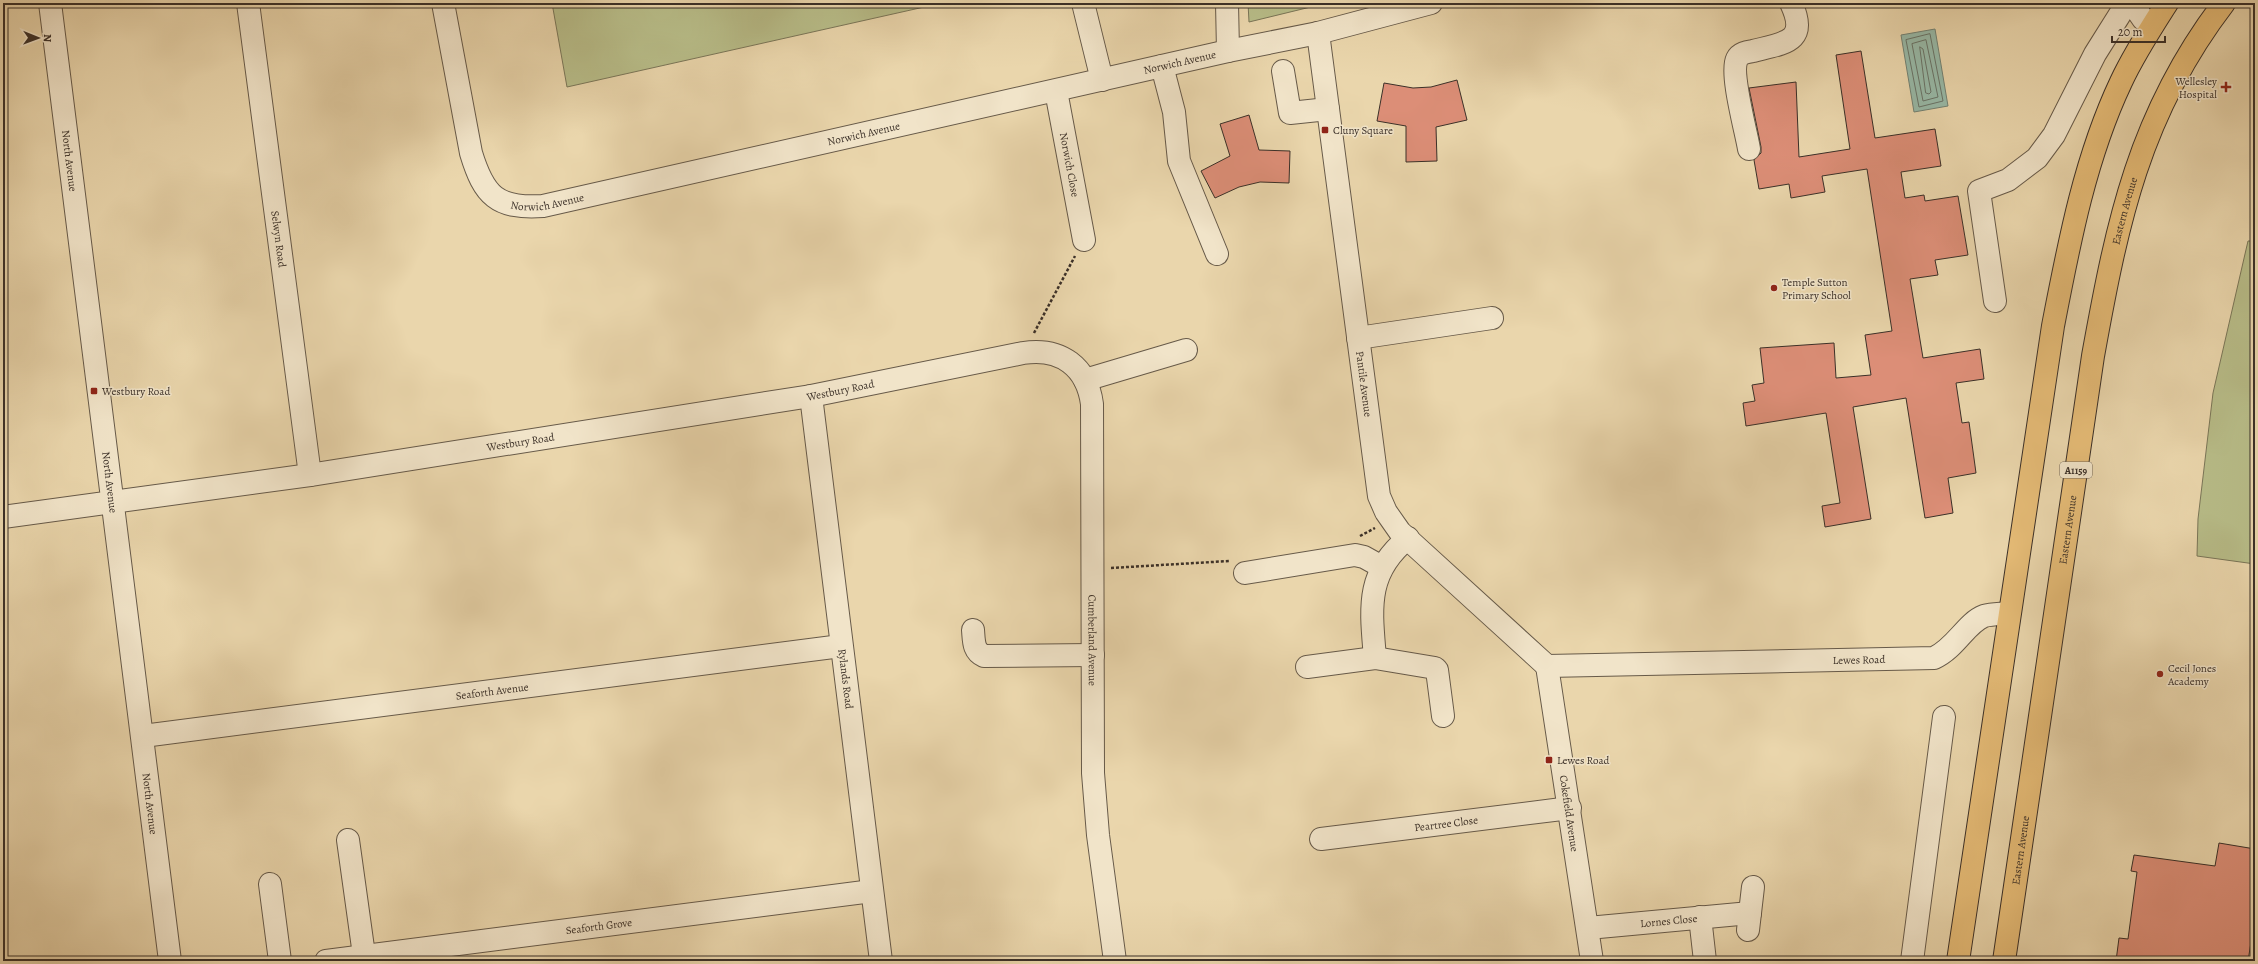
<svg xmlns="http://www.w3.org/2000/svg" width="2258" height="964" font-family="Alegreya,serif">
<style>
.green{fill:#b8bd89;stroke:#7a7658}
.water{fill:#98b9a7;stroke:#738274}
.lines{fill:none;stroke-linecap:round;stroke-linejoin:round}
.shore{stroke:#6a7468;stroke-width:1}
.building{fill:#dc8e77;stroke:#3b3028}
.minor-casing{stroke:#675a49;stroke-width:24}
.major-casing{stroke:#3b3028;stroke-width:24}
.path{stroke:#3b3028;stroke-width:2.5;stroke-dasharray:3 2;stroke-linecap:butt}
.minor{stroke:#f1e4c9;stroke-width:22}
.major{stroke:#e5bb76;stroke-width:22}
.poi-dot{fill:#8f2418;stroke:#f1e4c9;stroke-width:1.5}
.labels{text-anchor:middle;stroke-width:3;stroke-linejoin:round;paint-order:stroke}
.shield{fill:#f1e4c9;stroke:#726658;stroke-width:1}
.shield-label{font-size:10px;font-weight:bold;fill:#3b3028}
.street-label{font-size:11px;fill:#3b3028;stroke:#f1e4c9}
.poi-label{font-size:11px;fill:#3b3028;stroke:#f1e4c9;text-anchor:start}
</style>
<rect width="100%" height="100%" fill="#ead6ac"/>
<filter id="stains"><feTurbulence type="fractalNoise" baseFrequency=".005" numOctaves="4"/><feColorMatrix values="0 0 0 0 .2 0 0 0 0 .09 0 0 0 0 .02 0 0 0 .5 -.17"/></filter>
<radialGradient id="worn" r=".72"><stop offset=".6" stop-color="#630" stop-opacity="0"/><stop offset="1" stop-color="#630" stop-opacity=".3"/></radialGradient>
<!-- green -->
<path class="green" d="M552 3H942L567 87Z
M1248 3H1327L1249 22Z
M2248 241H2255V564L2197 556 2198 519 2213 393Z"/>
<!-- water -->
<path class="water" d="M1935 29 1948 106 1914 112 1901 35Z"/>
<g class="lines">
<!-- shore -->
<path class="shore" d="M1930 34 1943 101 1919 107 1906 40Z
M1926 40 1938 97 1923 101 1912 44Z
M1920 47 1923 49 1931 92 1929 94 1926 93Z"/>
</g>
<!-- building -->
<path class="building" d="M1861 51 1875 138 1935 129 1941 166 1901 172 1905 198 1924 195 1925 201 1958 196 1968 255 1935 260 1938 275 1910 279 1923 358 1980 349 1984 379 1956 383 1962 423 1969 422 1976 473 1948 478 1953 513 1925 518 1906 398 1853 407 1871 519 1825 527 1822 506 1840 503 1826 413 1746 426 1743 403 1755 401 1752 385 1764 383 1760 348 1834 343 1836 378 1871 375 1865 335 1892 331 1867 169 1822 176 1825 192 1791 198 1789 184 1759 189 1754 160 1761 153V147L1749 88 1796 82 1799 157 1850 149 1836 55Z
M1457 80 1467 120 1436 127 1437 161 1406 162V126L1377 121 1384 83 1413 88 1431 87Z
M1249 115 1259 150 1290 151 1289 183 1260 182 1239 187 1215 198 1201 171 1230 156 1220 124Z
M2219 843 2255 849V917L2248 961H2116L2119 938 2128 939 2137 872 2131 871 2134 855 2215 866Z"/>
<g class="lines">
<!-- minor casing -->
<g class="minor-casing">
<g id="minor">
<path id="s1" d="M50 3 170 961"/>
<path id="s2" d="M248 3 310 475"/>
<path id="s3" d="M443 3 471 153C484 196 497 209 543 206L1228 51 1318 33 1431 3"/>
<path d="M1083 3 1102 80"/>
<path d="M1227 3 1228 51"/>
<path d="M2132 3 2143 19 2152 26"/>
<path id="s4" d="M1318 33 1379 496 1386 512 1400 532 1547 666"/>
<path d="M1162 66 1174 112 1179 161 1217 254"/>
<path d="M1283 71 1290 113 1328 109"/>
<path id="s5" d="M1056 91 1084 240"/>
<path d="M1749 149C1746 131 1730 73 1737 59 1740 53 1747 52 1753 51 1785 43 1809 42 1791 3"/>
<path d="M1995 301 1979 191 2008 180 2037 158 2054 135 2095 54 2127 3"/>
<path d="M1358 338 1492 318"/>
<path d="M1085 380 1186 350"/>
<path id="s6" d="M811 396 881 961"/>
<path id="s7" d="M3 517 310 475 811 396 1023 353C1061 347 1087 367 1092 404L1093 773 1098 835 1115 961"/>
<path d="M1245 573 1355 555 1364 557 1382 567"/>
<path d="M973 630C974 641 973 651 984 656L1093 655"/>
<path d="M1375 658C1371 609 1365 573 1408 538"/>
<path id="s8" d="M1547 666 1934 658C1956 648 1966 623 1984 616 1992 614 2001 614 2009 613"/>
<path id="s9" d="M1547 666 1592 961"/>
<path d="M1307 667 1375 658 1435 668 1437 670 1443 716"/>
<path id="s10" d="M143 736 841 646"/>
<path id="s11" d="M1321 839 1570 808"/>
<path d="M348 840 364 955"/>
<path d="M270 884 280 961"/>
<path d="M1700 917 1705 961"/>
<path id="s12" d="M1588 928 1750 913"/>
<path d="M1748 930 1753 887"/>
<path id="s13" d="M326 961 872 891"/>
<path d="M1912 961 1944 717"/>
</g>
</g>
<!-- major casing -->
<g class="major-casing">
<g id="major">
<path d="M1958 961 2053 326C2069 243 2085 158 2121 82 2134 54 2151 28 2167 3"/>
<path id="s14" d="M2004 961 2093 356C2117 223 2139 114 2224 3"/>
</g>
</g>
<!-- path -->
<path class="path" d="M1034 333 1075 256
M1360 536 1375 528
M1111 568 1229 561"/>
<!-- minor -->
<use href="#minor" class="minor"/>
<!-- major -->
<use href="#major" class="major"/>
</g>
<!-- markers -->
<g class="poi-dot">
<path d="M2224 81h4v4h4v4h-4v4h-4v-4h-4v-4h4z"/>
<rect x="1321" y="126" width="8" height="8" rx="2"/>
<circle cx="1774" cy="288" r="4"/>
<rect x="90" y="387" width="8" height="8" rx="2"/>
<circle cx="2160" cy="674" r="4"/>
<rect x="1545" y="756" width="8" height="8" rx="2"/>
</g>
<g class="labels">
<!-- shield labels -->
<rect class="shield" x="2060" y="462" width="32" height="16" rx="3"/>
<g class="shield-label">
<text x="2076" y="474">A1159</text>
</g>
<!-- street labels -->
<g class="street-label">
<text dy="4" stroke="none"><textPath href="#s3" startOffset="906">Norwich Avenue</textPath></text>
<text dy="4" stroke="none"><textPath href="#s3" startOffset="582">Norwich Avenue</textPath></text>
<text dy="4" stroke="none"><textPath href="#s1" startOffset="159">North Avenue</textPath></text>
<text dy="4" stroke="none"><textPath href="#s5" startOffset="75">Norwich Close</textPath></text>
<text dy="4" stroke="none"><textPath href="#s3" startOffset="258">Norwich Avenue</textPath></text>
<text dy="4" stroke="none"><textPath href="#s14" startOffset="760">Eastern Avenue</textPath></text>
<text dy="4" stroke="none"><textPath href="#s2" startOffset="238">Selwyn Road</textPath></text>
<text dy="4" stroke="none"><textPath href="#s4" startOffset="354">Pantile Avenue</textPath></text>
<text dy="4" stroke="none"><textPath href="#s7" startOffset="847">Westbury Road</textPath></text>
<text dy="4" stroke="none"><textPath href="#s7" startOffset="523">Westbury Road</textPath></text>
<text dy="4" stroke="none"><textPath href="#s1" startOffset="483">North Avenue</textPath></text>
<text dy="4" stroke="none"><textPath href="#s14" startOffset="436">Eastern Avenue</textPath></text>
<text dy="4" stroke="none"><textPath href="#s7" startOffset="1367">Cumberland Avenue</textPath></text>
<text dy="4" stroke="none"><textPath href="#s8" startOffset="312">Lewes Road</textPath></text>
<text dy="4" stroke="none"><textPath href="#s6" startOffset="285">Rylands Road</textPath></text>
<text dy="4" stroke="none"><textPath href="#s10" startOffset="352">Seaforth Avenue</textPath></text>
<text dy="4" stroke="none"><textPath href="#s1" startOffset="807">North Avenue</textPath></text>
<text dy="4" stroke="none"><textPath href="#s9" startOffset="149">Cokefield Avenue</textPath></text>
<text dy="4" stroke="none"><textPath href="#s11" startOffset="126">Peartree Close</textPath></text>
<text dy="4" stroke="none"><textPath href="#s14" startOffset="112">Eastern Avenue</textPath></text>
<text dy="4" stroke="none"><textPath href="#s12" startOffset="81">Lornes Close</textPath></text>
<text dy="4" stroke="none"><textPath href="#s13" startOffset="275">Seaforth Grove</textPath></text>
</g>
<!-- poi labels -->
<g class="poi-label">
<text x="2217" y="85" text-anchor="end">Wellesley<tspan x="2217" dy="13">Hospital</tspan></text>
<text x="1333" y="134">Cluny Square</text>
<text x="1782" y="286">Temple Sutton<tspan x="1782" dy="13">Primary School</tspan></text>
<text x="102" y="395">Westbury Road</text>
<text x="2168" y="672">Cecil Jones<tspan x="2168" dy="13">Academy</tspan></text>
<text x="1557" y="764">Lewes Road</text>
</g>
</g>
<!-- margin -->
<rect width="2258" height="964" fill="none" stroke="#ead6ac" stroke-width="16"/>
<rect x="4" y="4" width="2250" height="956" fill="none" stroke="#3b3028" stroke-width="2"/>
<rect x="8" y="8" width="2242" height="948" fill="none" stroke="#3b3028"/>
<!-- north arrow -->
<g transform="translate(38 38) rotate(91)" stroke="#f1e4c9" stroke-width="3" paint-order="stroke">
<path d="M0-3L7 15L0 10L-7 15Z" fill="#3b3028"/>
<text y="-6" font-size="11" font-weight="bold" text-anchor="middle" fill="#3b3028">N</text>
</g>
<!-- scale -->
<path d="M2112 36v6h53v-6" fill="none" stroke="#3b3028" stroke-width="2"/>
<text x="2118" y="36" font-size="12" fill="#3b3028" stroke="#f1e4c9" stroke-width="3" paint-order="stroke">20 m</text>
<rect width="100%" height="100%" filter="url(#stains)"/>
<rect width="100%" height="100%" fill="url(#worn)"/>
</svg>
